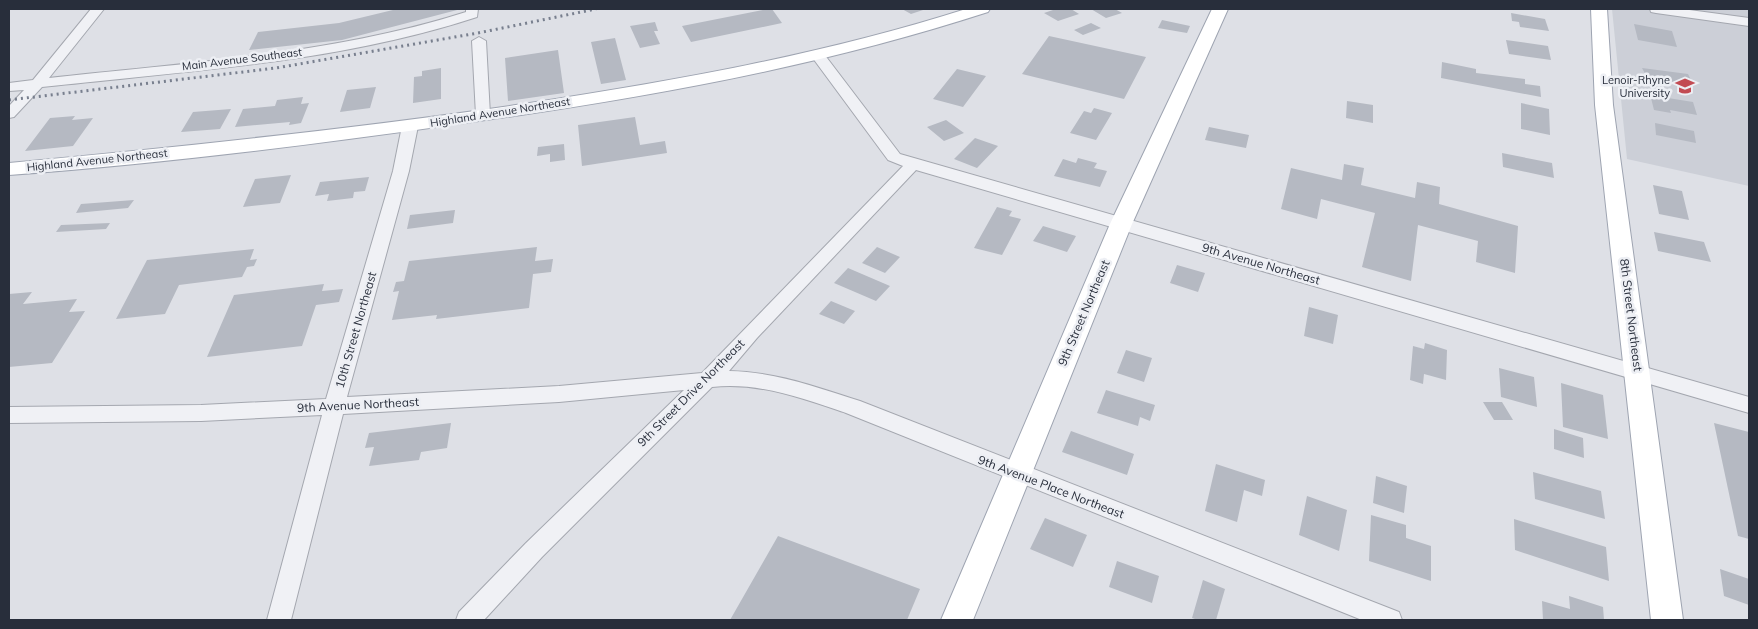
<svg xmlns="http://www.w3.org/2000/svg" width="1758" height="629" font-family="Mulish,sans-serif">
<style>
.built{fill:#cccfd7}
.building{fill:#b5b9c2}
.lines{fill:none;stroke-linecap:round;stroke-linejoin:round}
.minor-casing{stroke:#a4a7af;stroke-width:2}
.major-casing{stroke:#9ea4b1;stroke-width:2}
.minor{fill:#f0f1f5;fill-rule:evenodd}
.major{fill:#fff;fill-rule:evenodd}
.rail{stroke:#787f8e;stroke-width:3;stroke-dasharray:2 4;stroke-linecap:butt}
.labels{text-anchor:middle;stroke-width:5;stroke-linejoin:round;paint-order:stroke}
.far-street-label{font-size:11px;fill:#282e3b;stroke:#edeff4}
.far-poi-label{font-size:11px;fill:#282e3b;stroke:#edeff4;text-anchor:end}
.street-label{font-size:12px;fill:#282e3b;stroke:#edeff4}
</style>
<rect width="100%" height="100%" fill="#dee0e6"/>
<!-- built -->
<path class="built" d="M1612 9H1749V186L1627 159Z"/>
<!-- building -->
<path class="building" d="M397 9H461L342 40 249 50 258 32 339 23Z
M768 9H772L782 23 691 42 682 26Z
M902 9H926L911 14Z
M1056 9H1071L1079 14 1058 21 1044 13Z
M1091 9H1115L1122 13 1106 18Z
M1511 13 1545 19 1549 31 1520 27 1519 22 1512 21Z
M1162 20 1190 26 1187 33 1158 28Z
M655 22 658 31H654L660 44 640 48 630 26Z
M1091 23 1101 28 1083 35 1074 30Z
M1634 24 1672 31 1677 47 1638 40Z
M1049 36 1146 57 1124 99 1022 74Z
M615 38 626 80 601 84 591 42Z
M1506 40 1548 46 1551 60 1509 54Z
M558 50 564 93 508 101 505 58Z
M1442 62 1476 69V73L1525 79V84L1540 86 1541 97 1441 78Z
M441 68V99L413 103 414 77 422 76V71Z
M1642 68 1688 74 1694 86 1648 79Z
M957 69 986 76 963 107 933 99Z
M376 87 370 108 340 112 347 90Z
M1649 90 1667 93 1668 98 1693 102 1697 115 1670 110 1671 113 1654 110Z
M303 97 301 104 309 103 301 123 289 125 290 122 235 127 243 109 275 106 277 100Z
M1347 101 1373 105V123L1346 118Z
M1521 103 1549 109 1550 135 1521 129Z
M1094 108 1112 113 1096 140 1070 133 1084 111 1091 113Z
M231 109 220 129 181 132 193 112Z
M75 116 72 120 93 118 73 146 25 151 50 118Z
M635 117 640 145 665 141 667 153 582 166 578 125Z
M946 120 964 133 944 141 927 127Z
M1655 123 1694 131 1696 143 1656 135Z
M1209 127 1249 135 1246 148 1205 140Z
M975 138 998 146 977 168 954 159Z
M564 144 565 160 550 162V154L537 156 538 147Z
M1502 153 1552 163 1554 178 1503 167Z
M1078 158 1097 163 1094 168 1107 171 1100 187 1054 176 1063 159 1076 163Z
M1344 164 1364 168 1361 185 1415 198 1417 182 1440 187 1439 204 1518 226 1515 273 1476 262 1478 241 1418 225 1411 281 1362 267 1375 213 1321 199 1317 219 1281 209 1291 168 1342 180Z
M291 175 280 203 243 207 255 179Z
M369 177 365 191 354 192 353 198 327 201 329 194 315 196 320 182Z
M1653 185 1682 191 1689 220 1659 214Z
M134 200 128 208 76 213 81 204Z
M997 207 1012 211 1009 216 1021 219 1002 255 974 248Z
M455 210 453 223 407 229 410 215Z
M110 223 106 229 56 232 61 225Z
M1043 226 1076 236 1067 252 1033 241Z
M1654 232 1704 242 1711 262 1658 251Z
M537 247 535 261 553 259 551 272 533 274 529 308 436 319 437 315 392 320 399 291 393 292 396 282 404 281 409 261Z
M877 247 900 257 885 273 862 263Z
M254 249 250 260 257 259 254 266 247 267 242 277 179 285 165 314 116 319 147 260Z
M1177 265 1205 273 1198 292 1170 283Z
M848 268 890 286 876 301 834 283Z
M324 284 322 291 343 289 339 302 316 305 302 346 207 357 234 295Z
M32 292 23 304 77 299 69 312 85 311 52 363 9 367V294Z
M831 301 855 311 844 324 819 314Z
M1309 307 1338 315 1333 344 1304 336Z
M1425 343 1447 350 1446 380 1424 374 1423 384 1410 380 1413 346 1424 349Z
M1126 350 1152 358 1144 382 1117 373Z
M1499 368 1534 377 1537 407 1501 397Z
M1561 383 1603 395 1608 439 1563 427Z
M1106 390 1155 405 1150 421 1140 417 1138 426 1097 413Z
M1483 402H1502L1513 420H1494Z
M451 423 447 448 421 452 419 460 369 466 374 447 365 448 369 433Z
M1714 423 1749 432V539L1738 536Z
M1554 429 1583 438 1584 458 1554 449Z
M1071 431 1134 454 1127 475 1062 452Z
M1216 464 1265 480 1262 496 1244 490 1237 522 1205 511Z
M1533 472 1601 491 1605 519 1535 499Z
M1376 476 1407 486 1404 513 1373 503Z
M1307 496 1347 510 1339 551 1299 535Z
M1371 515 1406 525V538L1431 546V581L1369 561Z
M1045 518 1087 535 1073 567 1030 549Z
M1514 519 1606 547 1609 581 1515 550Z
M778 536 920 589 907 620H730Z
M1117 561 1159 576 1152 603 1109 587Z
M1720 569 1749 579V605L1724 596Z
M1203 580 1225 589 1216 620H1198L1192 618Z
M1569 596 1603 607 1604 620H1543L1542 601 1570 609Z"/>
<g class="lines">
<!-- minor casing -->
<g class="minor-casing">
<path id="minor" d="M91 9H104L49 78C186 63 335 54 466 12V9H478L477 17C337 63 187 71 42 87L14 117 9 118V106L24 90 9 91V83L33 80Z
M1650 9H1682L1749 18V26L1656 13 1651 12Z
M479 37 486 41 490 115 488 118H478L476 115 472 41Z
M819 53 824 54 900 154 1749 397V413L916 170 757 338 729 371C777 372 815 387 860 401L1399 612 1402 620H1362L846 413C801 398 760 382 712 387L542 557 484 620H456L459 612 526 543 684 390 559 402 343 414 291 620H267L322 415 201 421 9 423V407L201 405 326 399 393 171 402 126 405 123H415L418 126 409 171 347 397 559 386 702 373 903 166 888 160 812 57Z"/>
</g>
<!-- major casing -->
<g class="major-casing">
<path id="major" d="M966 9H990L988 12C813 69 632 100 451 125 304 146 156 164 9 175V163C181 147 352 129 523 104 673 81 822 55 966 9Z
M1212 9H1228L1132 224 973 620H941L1110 224Z
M1591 9H1607L1613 105 1683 620H1651L1595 105Z"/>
</g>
<!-- minor -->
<use href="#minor" class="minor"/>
<!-- major -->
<use href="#major" class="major"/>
<!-- rail -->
<path class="rail" d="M9 100 276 68 478 33 596 9"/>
</g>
<!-- icons -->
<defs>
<g id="university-bare" transform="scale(1.5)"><path d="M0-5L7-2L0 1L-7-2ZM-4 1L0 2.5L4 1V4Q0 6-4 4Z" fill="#c24b53" stroke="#edeff4" stroke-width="2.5" paint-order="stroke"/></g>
</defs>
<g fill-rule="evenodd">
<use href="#university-bare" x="1685" y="86"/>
</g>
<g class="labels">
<!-- far-street labels -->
<g class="far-street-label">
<text transform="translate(242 59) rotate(-7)" y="4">Main Avenue Southeast</text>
<text transform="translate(500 112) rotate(-9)" y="4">Highland Avenue Northeast</text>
<text transform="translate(97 160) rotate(-6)" y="4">Highland Avenue Northeast</text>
</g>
<!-- far-poi labels -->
<g class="far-poi-label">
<text x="1670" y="84">Lenoir-Rhyne<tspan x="1670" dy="13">University</tspan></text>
</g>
<!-- street labels -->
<g class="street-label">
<text transform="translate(1261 264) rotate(16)" y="4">9th Avenue Northeast</text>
<text transform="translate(1084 313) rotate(-67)" y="4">9th Street Northeast</text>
<text transform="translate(1631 315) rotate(83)" y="4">8th Street Northeast</text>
<text transform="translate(356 330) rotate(-74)" y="4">10th Street Northeast</text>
<text transform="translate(691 393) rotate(-45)" y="4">9th Street Drive Northeast</text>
<text transform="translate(358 405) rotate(-3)" y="4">9th Avenue Northeast</text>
<text transform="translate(1051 487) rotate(21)" y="4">9th Avenue Place Northeast</text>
</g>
</g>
<!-- border -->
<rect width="1758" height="629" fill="none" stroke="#282e3b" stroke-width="20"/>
</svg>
